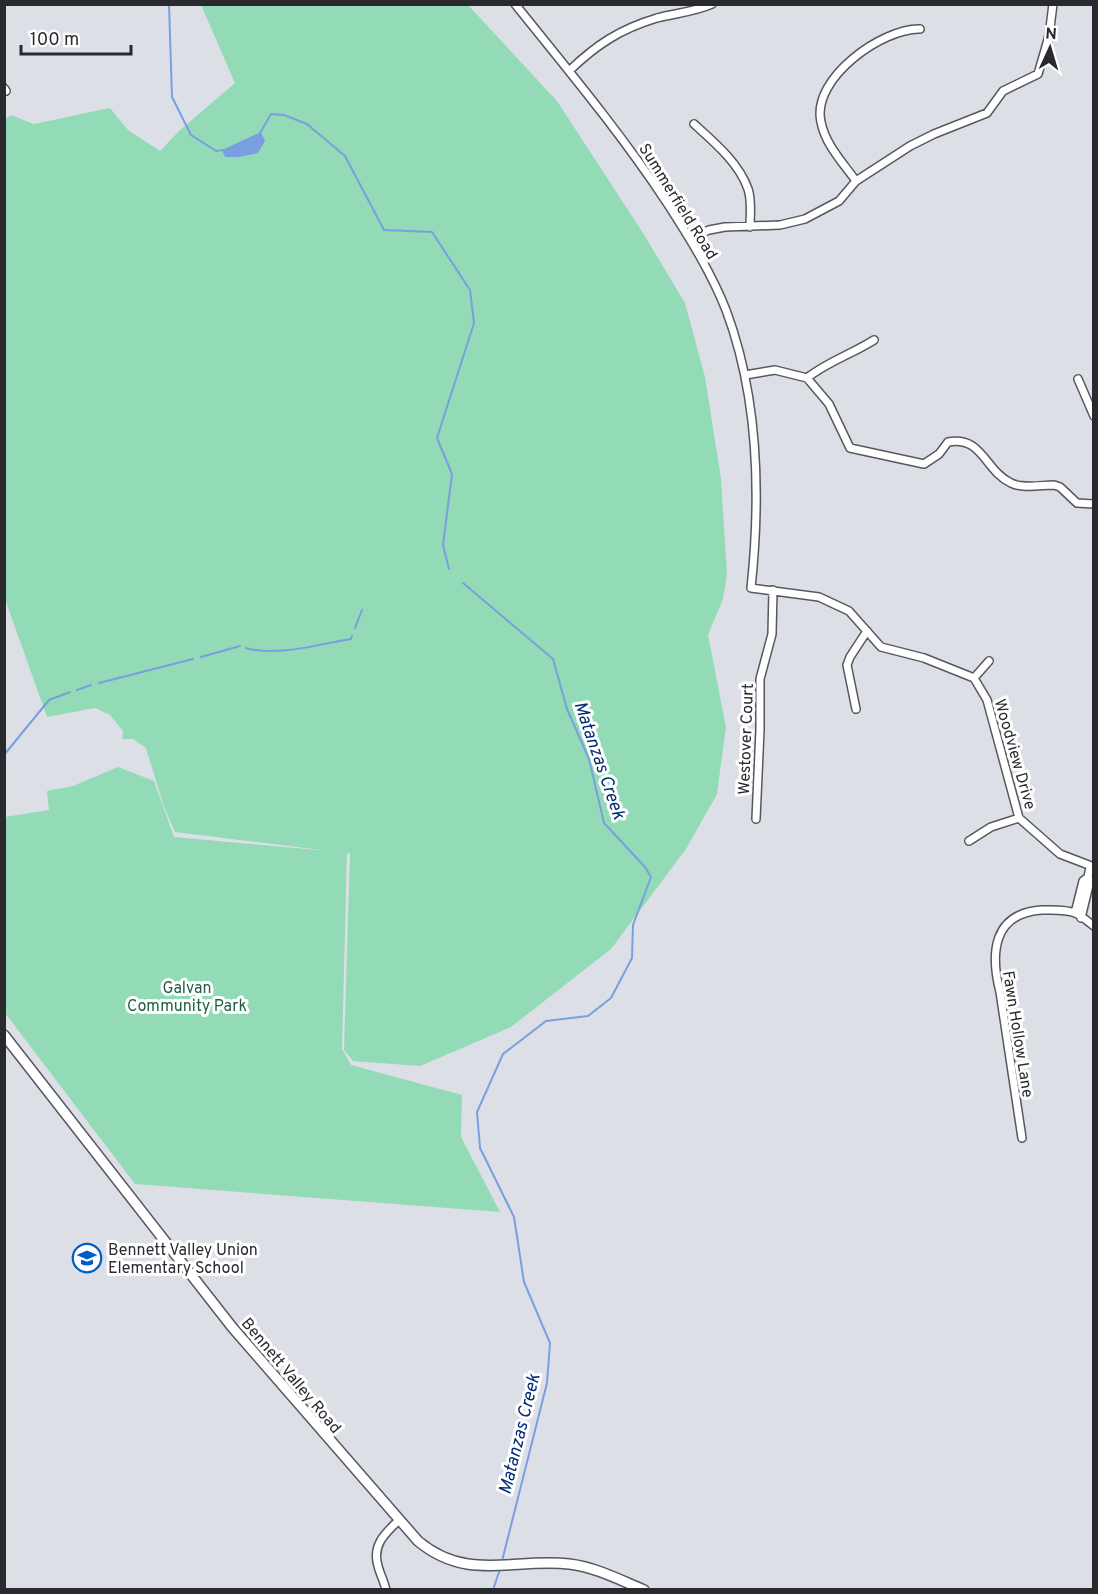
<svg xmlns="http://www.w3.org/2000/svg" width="1098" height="1594" font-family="Overpass,sans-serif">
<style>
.green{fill:#93dab6}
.water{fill:#799fe0}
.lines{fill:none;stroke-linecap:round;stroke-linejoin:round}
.stream{stroke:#799fe0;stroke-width:2}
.street-casing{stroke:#56585f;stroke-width:10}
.secondary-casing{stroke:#56585f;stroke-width:12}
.street{stroke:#fff;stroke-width:7}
.secondary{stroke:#fff;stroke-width:9}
.labels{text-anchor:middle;stroke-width:6;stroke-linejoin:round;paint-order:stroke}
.street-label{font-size:16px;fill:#292a2d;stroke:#fff}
.park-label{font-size:16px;fill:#1e5f43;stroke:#fff}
.poi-label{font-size:16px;fill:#292a2d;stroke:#fff;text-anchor:start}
.water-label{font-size:18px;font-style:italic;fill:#002b75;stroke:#fff}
</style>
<rect width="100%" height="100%" fill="#dddfe7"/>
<!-- green -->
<path class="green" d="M467 4 557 101 643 233 685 303 705 377 721 479 727 574 723 599 708 635 726 727 717 794 686 849 611 949 511 1027 420 1066 353 1061 344 1050 350 854 347 853 342 1049 351 1065 462 1095 461 1137 500 1212 135 1184 5 1013V817L49 810 47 791 73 786 118 767 154 781 174 837 329 851 175 832 164 807 146 748 133 739H122L123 731 110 715 95 708 47 717 5 599V119L11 115 34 124 110 108 128 130 160 151 179 131 235 83 201 5Z"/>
<!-- water -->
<path class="water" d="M261 132 265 141 258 153 239 157H225L222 150Z"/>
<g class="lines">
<!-- stream -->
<path class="stream" d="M169 4 172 97 191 135 216 151 223 150
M260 133 271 114 284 115 307 124 345 156 384 230 432 232 470 290 474 323 437 438 452 474 443 545 449 569
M463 583 553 659 567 709 589 759 604 823 645 867 651 877 633 925 632 958 611 998 588 1016 546 1021 503 1054 477 1112 480 1148 514 1217 524 1282 550 1343 547 1383 502 1561
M355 628 362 610
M246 648C276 657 320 644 351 639L352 636
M201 657 240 646
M99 683 193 659
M77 690 91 685
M4 755 49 700 70 692
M493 1590 500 1569"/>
<!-- street casing -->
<g class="street-casing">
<path id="street" d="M515 4C568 70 620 132 667 203 689 237 711 272 726 310 759 398 761 495 751 588L819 597 849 611 881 647 924 658 974 678 987 700 1019 818 1060 854 1094 867
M569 71C596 45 620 29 657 18 676 13 694 12 712 4
M4 88 6 91
M694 124C714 142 739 163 748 189 752 200 750 215 750 227
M856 181C843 163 825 144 821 122 811 78 883 28 920 29
M690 238 709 230 725 227 780 225 805 219 839 201 856 181 910 146 934 134 987 113 1003 91 1038 74 1049 36 1053 4
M745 375 775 370 807 378 829 404 850 448 924 464 939 454 948 442C982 435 985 471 1011 483 1022 489 1041 485 1054 485L1060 487 1077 503 1094 504
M807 378C827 362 852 354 874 340
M1078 379 1094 416
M974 678 989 661
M856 709 847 665 850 657 867 631
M756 819 760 730V679L772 634 773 590
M969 841 991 827 1019 818
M1075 913 1083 881 1088 877 1090 867
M1081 918 1090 881 1088 877
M1022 1138 1000 992C990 953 993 913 1042 910 1052 910 1066 909 1075 913 1081 915 1088 922 1094 926
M386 1590C384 1581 380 1574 378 1566 372 1546 384 1534 398 1521"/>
</g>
<!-- secondary casing -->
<g class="secondary-casing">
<path id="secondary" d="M4 1035 232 1327 418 1541C467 1582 513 1558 569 1564 595 1567 620 1580 644 1590"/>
</g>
<!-- street -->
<use href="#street" class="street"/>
<!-- secondary -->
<use href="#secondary" class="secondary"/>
</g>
<!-- icons -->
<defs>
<g id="school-ring" transform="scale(1.5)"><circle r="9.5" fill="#fff" stroke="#005dc6" stroke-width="1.5"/><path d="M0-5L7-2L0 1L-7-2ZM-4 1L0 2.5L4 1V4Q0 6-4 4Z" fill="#005dc6"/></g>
</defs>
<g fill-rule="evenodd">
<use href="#school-ring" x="87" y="1258"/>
</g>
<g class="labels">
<!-- street labels -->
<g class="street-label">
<text transform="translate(679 201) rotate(58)" y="6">Summerfield Road</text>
<text transform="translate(745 739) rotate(-88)" y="6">Westover Court</text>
<text transform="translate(1016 754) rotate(74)" y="6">Woodview Drive</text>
<text transform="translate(1019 1034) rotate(81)" y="6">Fawn Hollow Lane</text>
<text transform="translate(292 1375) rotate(50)" y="6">Bennett Valley Road</text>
</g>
<!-- park labels -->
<g class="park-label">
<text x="187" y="993">Galvan<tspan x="187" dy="18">Community Park</tspan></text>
</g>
<!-- poi labels -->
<g class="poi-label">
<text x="108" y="1255">Bennett Valley Union<tspan x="108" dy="18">Elementary School</tspan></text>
</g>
<!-- water labels -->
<g class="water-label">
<text transform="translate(600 760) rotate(71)" y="6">Matanzas Creek</text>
<text transform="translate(519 1434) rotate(-76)" y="6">Matanzas Creek</text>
</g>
</g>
<!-- border -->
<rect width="1098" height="1594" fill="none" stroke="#292a2d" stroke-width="12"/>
<!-- north arrow -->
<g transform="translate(1050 48) rotate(4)" stroke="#ffffff" stroke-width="4.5" paint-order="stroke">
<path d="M0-4.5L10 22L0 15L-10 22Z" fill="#292a2d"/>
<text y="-9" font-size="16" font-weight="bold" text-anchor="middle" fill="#292a2d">N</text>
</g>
<!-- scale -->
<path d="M21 45v9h110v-9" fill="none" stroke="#292a2d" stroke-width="3"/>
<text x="30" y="45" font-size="18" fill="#292a2d" stroke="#ffffff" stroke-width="4.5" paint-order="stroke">100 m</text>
</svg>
